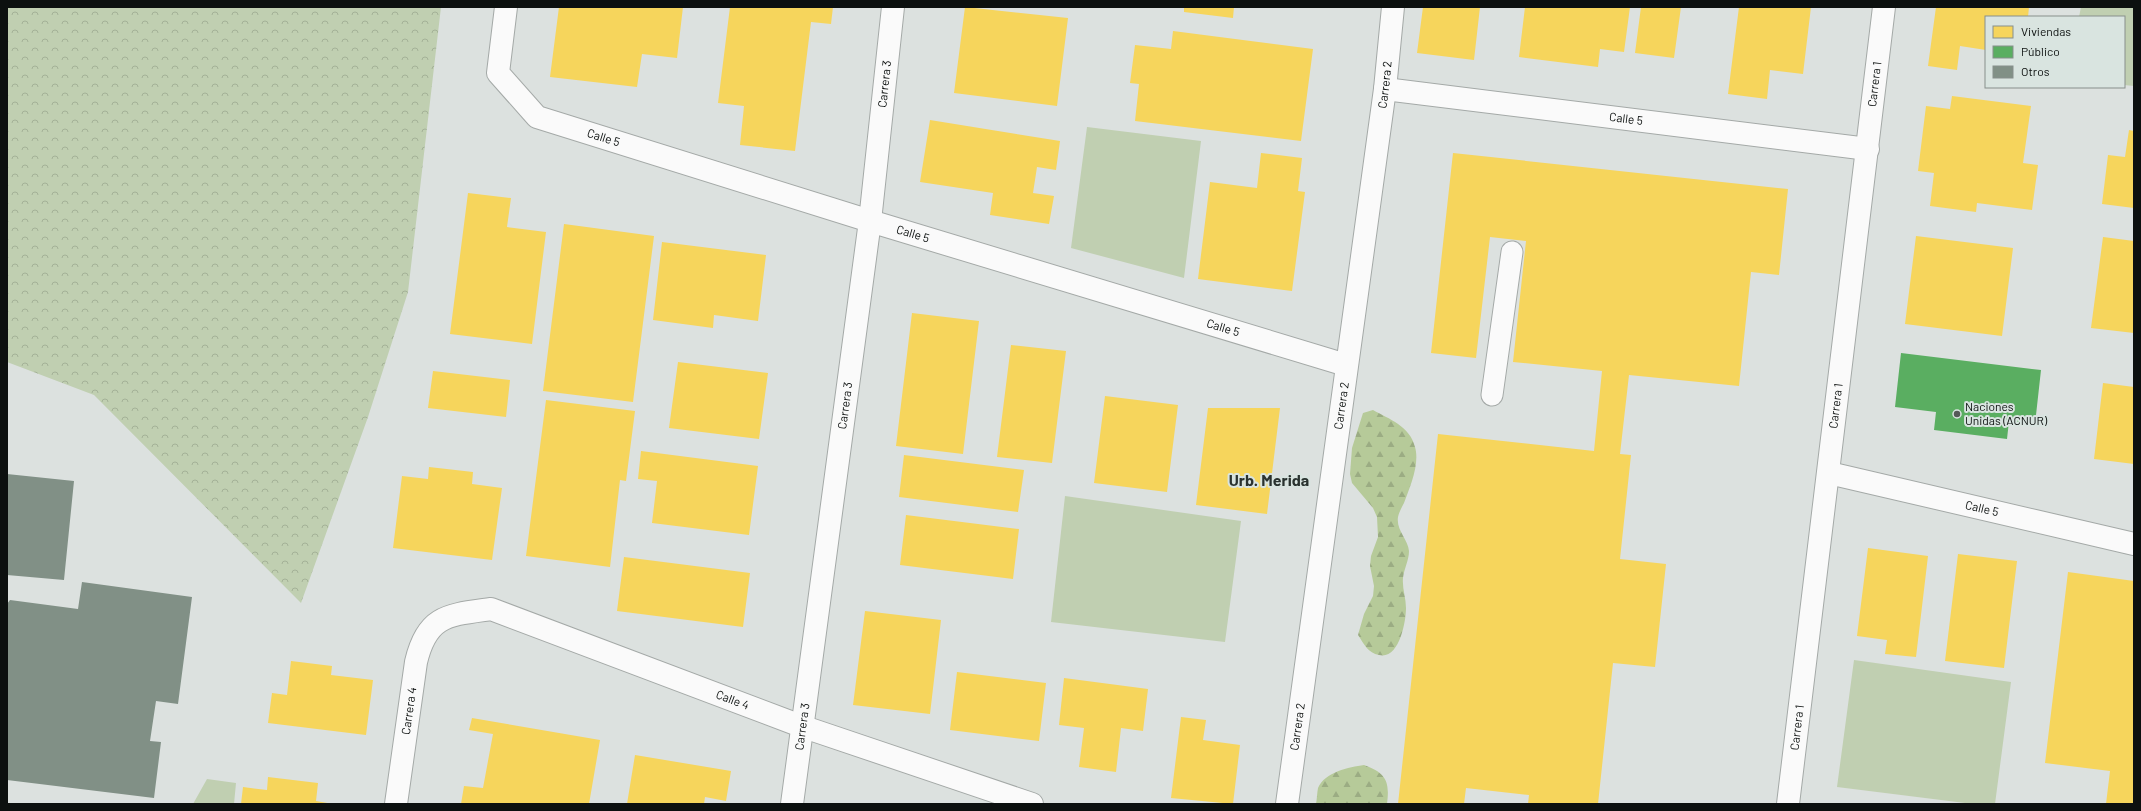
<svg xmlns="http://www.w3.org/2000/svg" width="2141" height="811" font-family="Barlow,sans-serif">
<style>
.grass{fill:#c0cfb1}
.forest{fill:url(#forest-firs)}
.park{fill:url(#park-crowns)}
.homes{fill:#f6d55c}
.public{fill:#5aae61}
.building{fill:#819086}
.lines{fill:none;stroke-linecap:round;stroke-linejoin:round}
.service-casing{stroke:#a4a9a7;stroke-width:23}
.minor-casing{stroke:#a4a9a7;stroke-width:24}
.service{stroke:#fafafa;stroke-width:21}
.minor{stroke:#fafafa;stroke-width:22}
.poi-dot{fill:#555958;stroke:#d9e4e0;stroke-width:1.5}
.labels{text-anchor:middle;stroke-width:4;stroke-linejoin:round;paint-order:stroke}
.street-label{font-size:12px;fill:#0c100f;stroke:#d9e4e0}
.poi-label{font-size:12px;fill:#0c100f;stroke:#d9e4e0;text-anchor:start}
.district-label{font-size:16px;font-weight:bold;fill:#2a322f;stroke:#d9e4e0}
</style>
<defs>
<pattern id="forest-firs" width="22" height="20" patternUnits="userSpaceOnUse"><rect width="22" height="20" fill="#b6ca99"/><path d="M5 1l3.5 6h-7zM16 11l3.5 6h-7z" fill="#9bac83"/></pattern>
<pattern id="park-crowns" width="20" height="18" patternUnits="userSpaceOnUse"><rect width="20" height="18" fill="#c0cfb1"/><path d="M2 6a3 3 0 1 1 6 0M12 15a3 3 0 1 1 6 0" fill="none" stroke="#a4b197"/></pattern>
</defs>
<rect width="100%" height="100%" fill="#dce1df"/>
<!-- grass -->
<path class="grass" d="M2081 7H2134V86L2124 85V17H2079Z
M1087 127 1201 141 1184 278 1071 248Z
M1065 496 1241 521 1225 642 1051 622Z
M1854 660 2011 682 1995 804H1973L1837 787Z
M207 779 236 783 234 804H193Z"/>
<!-- forest -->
<path class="forest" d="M1373 410C1389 419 1410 426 1415 447 1420 464 1410 487 1404 503 1402 507 1399 512 1398 517 1396 530 1408 539 1409 551 1409 560 1404 569 1403 578 1402 588 1406 598 1406 608 1406 622 1399 660 1379 655 1368 653 1364 644 1358 635L1364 614 1373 596 1374 586 1370 566 1371 556 1378 537 1377 517 1373 508 1352 483 1350 474 1352 448 1363 413Z
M1364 765C1386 773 1390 781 1387 804H1316C1317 799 1317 793 1318 788 1325 772 1349 767 1364 765Z"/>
<!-- park -->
<path class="park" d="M7 7H441L408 292 368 417 301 603 94 395 7 362Z"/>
<!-- homes -->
<path class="homes" d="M559 7H683L677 58 642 54 637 87 550 77Z
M730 7H833L831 24 811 22 795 151 740 145 744 106 718 103Z
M965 7 1068 18 1057 106 954 93Z
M1184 7H1234L1233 18 1184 12Z
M1423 7H1480L1474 60 1417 53Z
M1525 7H1630L1624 52 1600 49 1598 67 1519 57Z
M1641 7H1681L1674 58 1635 53Z
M1739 7H1811L1803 74 1770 70 1767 99 1728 94Z
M1936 7H2029L2028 17H1986V50L1960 46 1957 70 1928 66Z
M1173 31 1313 49 1301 141 1135 121 1139 84 1130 83 1135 45 1171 49Z
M1952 96 2031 106 2023 163 2038 165 2032 210 1977 203 1976 212 1930 206 1934 173 1918 171 1926 106 1950 109Z
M930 120 1060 141 1056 170 1037 167 1033 193 1054 196 1049 224 990 215 993 193 920 182Z
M2129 130 2134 131V208L2102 204 2108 155 2125 157Z
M1261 153 1302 158 1298 191 1305 192 1292 291 1198 279 1210 182 1257 188Z
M1453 153 1788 189 1779 275 1751 272 1739 386 1629 375 1620 454 1631 455 1620 559 1666 564 1655 667 1613 663 1598 804H1528L1529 795 1466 788 1464 804H1398L1438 434 1594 451 1602 371 1513 362 1526 241 1490 237 1476 358 1431 353Z
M468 193 511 198 507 227 546 232 532 344 450 334Z
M564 224 654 236 633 402 543 391Z
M1916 236 2013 248 2002 336 1905 324Z
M2103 237 2134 241V333L2091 328Z
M662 242 766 255 758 321 714 315 713 328 653 320Z
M912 313 979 321 963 454 896 446Z
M1011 345 1066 351 1052 463 997 457Z
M678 362 768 373 759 439 669 428Z
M433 371 510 380 506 417 428 408Z
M2103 383 2134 387V464L2094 459Z
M1105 396 1178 405 1167 492 1094 483Z
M546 400 635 411 626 481 620 480 610 567 526 556Z
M1208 408H1280L1267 514 1196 505Z
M641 451 758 466 749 535 652 523 657 481 638 479Z
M904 455 1024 470 1018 512 899 497Z
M429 467 473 472 472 484 502 488 492 560 393 548 402 476 428 479Z
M906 515 1019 529 1013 579 900 565Z
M1868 548 1928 556 1916 657 1885 654 1887 640 1857 636Z
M1958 554 2017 561 2004 668 1945 661Z
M624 557 750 573 743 627 617 611Z
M2068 572 2134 581V804H2106L2110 771 2045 763Z
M865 611 941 620 930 714 853 705Z
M291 661 332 666 331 675 373 680 366 735 268 723 272 693 287 695Z
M957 672 1046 683 1039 741 950 730Z
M1064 678 1148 689 1143 731 1121 728 1116 772 1079 767 1084 728 1059 725Z
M1181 717 1206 720 1203 740 1240 745 1233 804 1171 798Z
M472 718 600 740 589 804H461L464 786 483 788 493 734 469 730Z
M635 755 731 771 726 801 705 797 704 804H627Z
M268 777 318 783 316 801 333 804H241L243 787 267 790Z"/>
<!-- public -->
<path class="public" d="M1901 353 2041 370 2035 424 2009 421 2007 439 1934 430 1936 412 1895 407Z"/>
<!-- building -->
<path class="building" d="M7 474 74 481 64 580 7 575Z
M82 582 192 597 178 704 156 701 150 741 161 742 154 798 7 780V604L10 600 78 609Z"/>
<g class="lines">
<!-- service casing -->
<g class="service-casing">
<path id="service" d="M1492 395 1512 252"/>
</g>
<!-- minor casing -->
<g class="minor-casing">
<g id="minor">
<path id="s1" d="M506 7 498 73 537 117 870 221 1346 365"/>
<path id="s2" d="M1385 89 1868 149"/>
<path id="s3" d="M1829 473 2134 544"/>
<path id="s4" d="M396 804 416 662C427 615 448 615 491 609L801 726 1032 804"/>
<path id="s5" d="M792 804 870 221 893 7"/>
<path id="s6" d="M1287 804 1385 89 1393 7"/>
<path id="s7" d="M1788 804 1884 7"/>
</g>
</g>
<!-- service -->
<use href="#service" class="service"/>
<!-- minor -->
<use href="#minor" class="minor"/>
</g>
<!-- markers -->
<circle class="poi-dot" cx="1957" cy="414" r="4"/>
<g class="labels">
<!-- street labels -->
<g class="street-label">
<text dy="4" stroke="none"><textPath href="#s5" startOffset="726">Carrera 3</textPath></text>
<text dy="4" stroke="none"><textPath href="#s7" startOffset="725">Carrera 1</textPath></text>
<text dy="4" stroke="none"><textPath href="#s6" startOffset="726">Carrera 2</textPath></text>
<text dy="4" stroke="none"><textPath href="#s2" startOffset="243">Calle 5</textPath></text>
<text dy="4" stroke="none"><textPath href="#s1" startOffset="195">Calle 5</textPath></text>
<text dy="4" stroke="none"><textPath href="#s1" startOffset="519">Calle 5</textPath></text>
<text dy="4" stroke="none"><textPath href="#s1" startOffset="843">Calle 5</textPath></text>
<text dy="4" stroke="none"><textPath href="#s5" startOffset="402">Carrera 3</textPath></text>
<text dy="4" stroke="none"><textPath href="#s6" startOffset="402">Carrera 2</textPath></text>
<text dy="4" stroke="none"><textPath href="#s7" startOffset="401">Carrera 1</textPath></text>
<text dy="4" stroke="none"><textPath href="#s3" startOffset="157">Calle 5</textPath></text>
<text dy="4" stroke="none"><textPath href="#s4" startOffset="503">Calle 4</textPath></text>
<text dy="4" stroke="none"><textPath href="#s4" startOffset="94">Carrera 4</textPath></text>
<text dy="4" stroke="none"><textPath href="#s5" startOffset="78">Carrera 3</textPath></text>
<text dy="4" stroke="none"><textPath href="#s6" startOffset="78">Carrera 2</textPath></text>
<text dy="4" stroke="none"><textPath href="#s7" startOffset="77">Carrera 1</textPath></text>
</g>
<!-- poi labels -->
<g class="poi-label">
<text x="1965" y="411">Naciones<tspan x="1965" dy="14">Unidas (ACNUR)</tspan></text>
</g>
<!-- district labels -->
<g class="district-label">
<text x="1269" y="486">Urb. Merida</text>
</g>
</g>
<!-- border -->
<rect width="2141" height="811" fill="none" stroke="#0c100f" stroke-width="16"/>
<!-- legend -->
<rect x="1985" y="16" width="140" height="72" fill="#d9e4e0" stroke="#878f8c"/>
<rect x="1993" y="26" width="20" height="12" fill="#f6d55c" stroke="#878f8c"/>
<text x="2021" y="36" font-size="12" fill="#0c100f">Viviendas</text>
<rect x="1993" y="46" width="20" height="12" fill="#5aae61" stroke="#878f8c"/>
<text x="2021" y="56" font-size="12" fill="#0c100f">Público</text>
<rect x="1993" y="66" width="20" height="12" fill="#819086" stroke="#878f8c"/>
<text x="2021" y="76" font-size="12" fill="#0c100f">Otros</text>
</svg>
